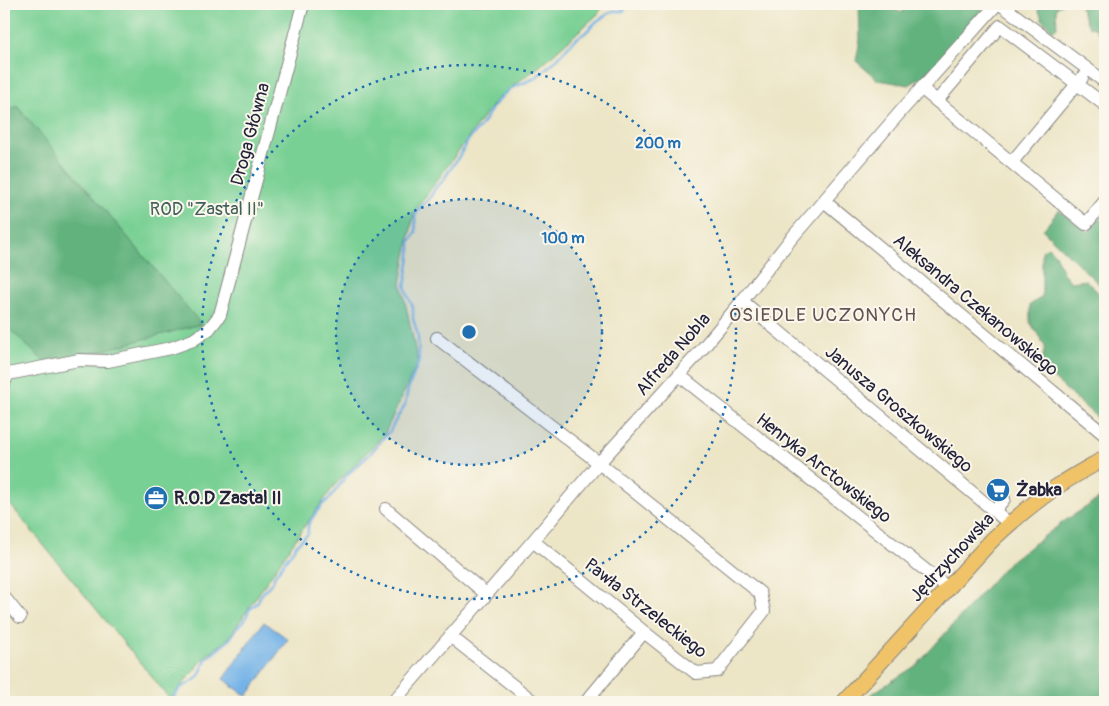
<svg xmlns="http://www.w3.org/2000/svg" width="1109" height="706" font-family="Pangolin,sans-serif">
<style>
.green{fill:#79d094;stroke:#4e7968}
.forest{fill:#62b27e;stroke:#426a5c}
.water{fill:#74b3e7;stroke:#4b6a91}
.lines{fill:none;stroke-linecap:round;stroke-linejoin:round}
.stream{stroke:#74b3e7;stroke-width:2.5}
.minor-casing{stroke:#878480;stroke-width:14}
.major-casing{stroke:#878480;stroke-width:17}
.minor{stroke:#fff;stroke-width:12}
.major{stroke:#f0c369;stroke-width:15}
.ring{fill:none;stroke:#1f6fb2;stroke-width:2.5;stroke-dasharray:2.5 5}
.labels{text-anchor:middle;stroke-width:4;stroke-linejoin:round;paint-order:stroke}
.street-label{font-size:18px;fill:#22223b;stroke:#fbf7ec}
.park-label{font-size:18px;fill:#405f5a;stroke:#fbf7ec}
.poi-label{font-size:18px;font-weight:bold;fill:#22223b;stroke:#fbf7ec;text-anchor:start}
.neighbourhood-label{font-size:19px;letter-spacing:1px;fill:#625352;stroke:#fbf7ec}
.centre{fill:#1f6fb2;stroke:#fbf7ec;stroke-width:2.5}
.ring-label{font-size:15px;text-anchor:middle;font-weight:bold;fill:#1f6fb2;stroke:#fbf7ec;stroke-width:4;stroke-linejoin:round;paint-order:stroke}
</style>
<rect width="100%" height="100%" fill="#fbf7ec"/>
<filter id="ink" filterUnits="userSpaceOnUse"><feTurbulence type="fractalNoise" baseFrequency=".02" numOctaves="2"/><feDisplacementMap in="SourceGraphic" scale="10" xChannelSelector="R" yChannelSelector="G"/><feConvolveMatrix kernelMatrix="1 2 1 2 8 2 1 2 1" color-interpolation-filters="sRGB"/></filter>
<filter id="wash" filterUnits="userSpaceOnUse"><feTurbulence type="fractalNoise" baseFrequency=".0096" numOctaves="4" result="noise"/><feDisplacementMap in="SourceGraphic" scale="20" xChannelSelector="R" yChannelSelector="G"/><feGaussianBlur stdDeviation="1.12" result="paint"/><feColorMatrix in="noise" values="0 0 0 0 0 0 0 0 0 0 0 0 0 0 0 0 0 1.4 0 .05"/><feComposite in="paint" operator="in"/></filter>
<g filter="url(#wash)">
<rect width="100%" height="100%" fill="#ece5c6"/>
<!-- green -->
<path class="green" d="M4 4H604L598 14 540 66 510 88 495 101 414 212 401 283 418 362 384 435 335 485 306 524 227 640 207 655 170 699 4 497Z"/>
<!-- forest -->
<path class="forest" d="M859 4H886L902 13 906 4H954L957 6 960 4H986L987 5 927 74 909 85 878 80 856 61 860 40Z
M1036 4H1063L1056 8 1057 27 1053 31 1043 21Z
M1079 4H1105V43L1095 28 1089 27Z
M17 106 201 324 48 365 4 324V114Z
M1059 210 1088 232 1105 213V290L1043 230Z
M1048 247 1055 254 1063 273 1071 282 1086 280 1105 299V423L1104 424 1041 367 1045 346 1030 322V305L1042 297V251Z
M1105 495V702H859L917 665 1007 564 1066 520Z"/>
<!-- water -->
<path class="water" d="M264 622 288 639 247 696 234 687 233 688 232 687V685L223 679Z"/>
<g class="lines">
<!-- stream -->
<path class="stream" d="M171 702 176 694 180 688 195 680 200 674 206 659 229 640 238 627 245 620 249 610 257 603 261 595 273 581 275 575 298 543 308 534V525L315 514 323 504 329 499 348 474 369 455 390 431 394 423 405 405 408 389 419 361 418 336 413 318V307L408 296 405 286 410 256V242L416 232 415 217 418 210 429 199 436 187 441 183 460 155 469 139 481 126 492 108 503 95 512 88 535 78 555 61 574 40 585 33 597 21 613 11H623L625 9 626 4"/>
</g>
</g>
<g filter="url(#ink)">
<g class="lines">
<!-- minor casing -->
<g class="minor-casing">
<path id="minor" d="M1000 4 1105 82
M921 88 1086 224 1105 201
M937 101 1000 26 1105 105
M1012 162 1082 78
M824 201 1105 435
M742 301 1010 524
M437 338 599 463 760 593 764 611 717 671 707 672 696 673 644 632 533 541
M679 375 948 588
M4 383 8 374 79 360 108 361 171 348 193 340 209 329 220 315 303 4
M386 509 486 594
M994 511 1004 499
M4 597 20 617
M450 636 534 702
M393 702 533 541 599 463 698 354 742 301 790 240 902 110 997 4
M586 702 644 632"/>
</g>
<!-- major casing -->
<g class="major-casing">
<path id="major" d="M844 702 992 540C1012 521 1032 504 1055 488 1071 477 1088 468 1105 458"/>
</g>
<!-- minor -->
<use href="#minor" class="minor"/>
<!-- major -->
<use href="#major" class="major"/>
</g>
</g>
<!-- distance rings -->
<circle cx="469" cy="332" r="133" fill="#1f6fb2" fill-opacity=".12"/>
<g class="ring">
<circle cx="469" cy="332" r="133"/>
<circle cx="469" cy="332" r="267"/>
</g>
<!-- icons -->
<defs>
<g id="supermarket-disc" transform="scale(1.25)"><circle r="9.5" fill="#1f6fb2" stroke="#fbf7ec"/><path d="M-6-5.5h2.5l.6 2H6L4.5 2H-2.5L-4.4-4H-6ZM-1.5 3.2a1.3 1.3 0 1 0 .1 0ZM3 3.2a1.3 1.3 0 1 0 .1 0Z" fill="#fff"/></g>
<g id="office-disc" transform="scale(1.25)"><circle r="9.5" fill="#1f6fb2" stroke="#fbf7ec"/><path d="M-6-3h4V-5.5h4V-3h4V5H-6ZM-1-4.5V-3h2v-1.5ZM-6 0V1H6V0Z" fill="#fff"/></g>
</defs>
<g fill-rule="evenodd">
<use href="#supermarket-disc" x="998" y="490"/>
<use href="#office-disc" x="156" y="498"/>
</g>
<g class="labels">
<!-- street labels -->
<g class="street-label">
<text transform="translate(250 134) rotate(-75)" y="6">Droga Główna</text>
<text transform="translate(976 305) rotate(40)" y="6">Aleksandra Czekanowskiego</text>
<text transform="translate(673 354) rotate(-49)" y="6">Alfreda Nobla</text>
<text transform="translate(899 409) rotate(40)" y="6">Janusza Groszkowskiego</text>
<text transform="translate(824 468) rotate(38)" y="6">Henryka Arctowskiego</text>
<text transform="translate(952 557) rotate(-47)" y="6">Jędrzychowska</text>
<text transform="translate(646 608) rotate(38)" y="6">Pawła Strzeleckiego</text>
</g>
<!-- park labels -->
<g class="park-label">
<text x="207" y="215">ROD "Zastal II"</text>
</g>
<!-- poi labels -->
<g class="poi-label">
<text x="1016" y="496">Żabka</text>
<text x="174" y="504">R.O.D Zastal II</text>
</g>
<!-- neighbourhood labels -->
<g class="neighbourhood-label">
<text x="823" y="321">OSIEDLE UCZONYCH</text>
</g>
</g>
<circle cx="469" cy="332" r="8" class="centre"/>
<g class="ring-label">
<text x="658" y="148">200 m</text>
<text x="563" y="243">100 m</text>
</g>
<!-- margin -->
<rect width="1109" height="706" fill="none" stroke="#fbf7ec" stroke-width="20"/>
</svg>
